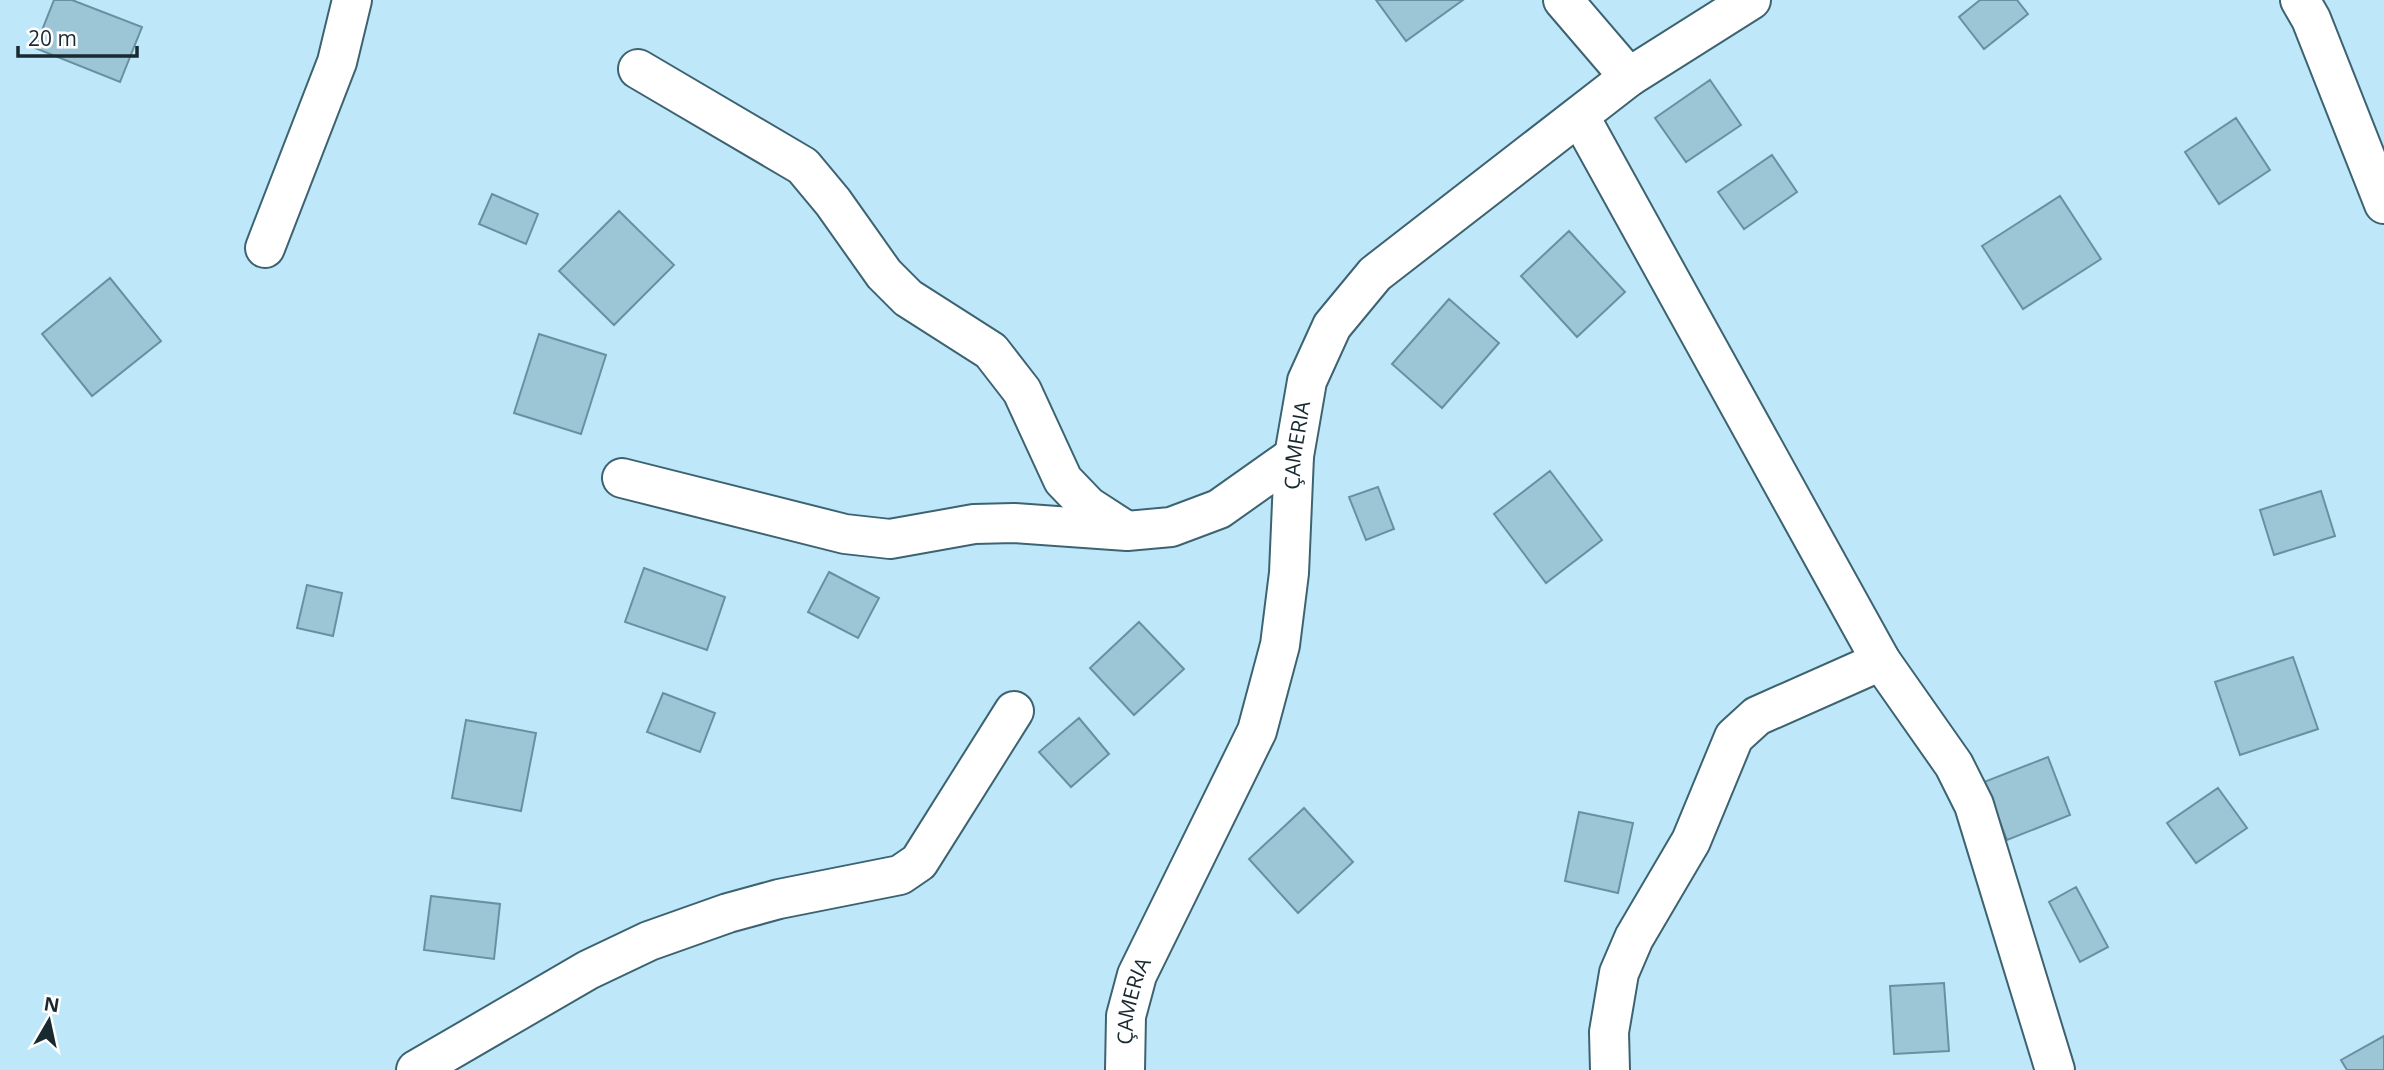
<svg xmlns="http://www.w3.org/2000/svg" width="2384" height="1070" font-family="'Open Sans',sans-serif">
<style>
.building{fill:#9cc5d6;stroke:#6990a0;stroke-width:2}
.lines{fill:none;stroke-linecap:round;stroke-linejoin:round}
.minor-casing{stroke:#3d6371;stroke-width:42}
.minor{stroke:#fff;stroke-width:38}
.labels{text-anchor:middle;stroke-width:5;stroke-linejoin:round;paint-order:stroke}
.street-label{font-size:21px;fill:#192930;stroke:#fff}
</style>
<rect width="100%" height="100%" fill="#bee8f9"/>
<!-- building -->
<path class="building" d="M54 0H72L142 27 120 82 35 48Z
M1376 0H1463L1406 41Z
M1980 0H2017L2028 14 1984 49 1959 17Z
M1710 80 1741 125 1686 162 1655 118Z
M2236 118 2270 170 2219 204 2185 152Z
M1772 155 1797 192 1744 229 1718 192Z
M492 194 538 214 526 244 479 224Z
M2060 196 2101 259 2023 309 1982 246Z
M619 211 674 265 614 325 559 271Z
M1569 231 1625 292 1577 337 1521 276Z
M110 278 161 341 92 396 42 334Z
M1449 299 1499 343 1442 408 1392 364Z
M539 334 606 355 581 434 514 413Z
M1550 471 1602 540 1546 583 1494 514Z
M1378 487 1394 529 1366 540 1349 497Z
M2321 491 2335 536 2274 555 2260 510Z
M644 568 725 597 707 650 625 622Z
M829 572 879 598 858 638 808 612Z
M307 585 342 593 333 636 297 628Z
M1139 622 1184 669 1134 715 1090 668Z
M2293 657 2318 729 2240 755 2215 682Z
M663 693 715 713 700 752 647 732Z
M1079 718 1109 754 1071 787 1039 752Z
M466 720 536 733 521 811 452 798Z
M2048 757 2070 815 2007 840 1984 782Z
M2218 788 2247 828 2196 863 2167 823Z
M1304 808 1353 862 1298 913 1249 859Z
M1579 812 1633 823 1618 893 1565 881Z
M2076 887 2108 947 2080 962 2049 902Z
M431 896 500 904 494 959 424 950Z
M1944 983 1949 1051 1894 1054 1890 986Z
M2384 1036V1070H2347L2341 1060Z"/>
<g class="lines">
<!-- minor casing -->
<g class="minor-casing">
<g id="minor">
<path d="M1563 0 1629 77"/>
<path d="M2300 0 2311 19 2384 204"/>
<path d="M638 69 803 166 833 202 884 274 908 298 991 351 1022 391 1063 480 1088 506 1125 530"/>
<path d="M1580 117 1881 661 1954 765 1974 805 2055 1070"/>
<path d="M265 248 337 62 352 0"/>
<path d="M622 478 845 534 890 539 974 524 1014 523 1127 531 1171 527 1219 509 1294 456"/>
<path d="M416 1070 588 970 649 941 728 913 779 899 900 875 919 862 1014 711"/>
<path id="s1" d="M1125 1070 1126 1016 1137 975 1257 731 1280 645 1289 573 1294 456 1307 381 1332 326 1375 274 1629 77 1751 0"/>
<path d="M1610 1070 1609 1032 1619 973 1634 938 1691 841 1734 737 1757 716 1881 661"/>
</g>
</g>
<!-- minor -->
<use href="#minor" class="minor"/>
</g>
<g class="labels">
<!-- street labels -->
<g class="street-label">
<text dy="7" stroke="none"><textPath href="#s1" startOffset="658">ÇAMERIA</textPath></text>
<text dy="7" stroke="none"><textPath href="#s1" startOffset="70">ÇAMERIA</textPath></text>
</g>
</g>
<!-- north arrow -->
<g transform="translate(49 1021) rotate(9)" stroke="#ffffff" stroke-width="5" paint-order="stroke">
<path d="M0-5L12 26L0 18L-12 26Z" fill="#192930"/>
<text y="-10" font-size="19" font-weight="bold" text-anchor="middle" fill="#192930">N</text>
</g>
<!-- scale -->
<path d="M18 46v10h119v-10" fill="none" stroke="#192930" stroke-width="3.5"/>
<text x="28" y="46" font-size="21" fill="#192930" stroke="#ffffff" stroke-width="5" paint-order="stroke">20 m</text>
</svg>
